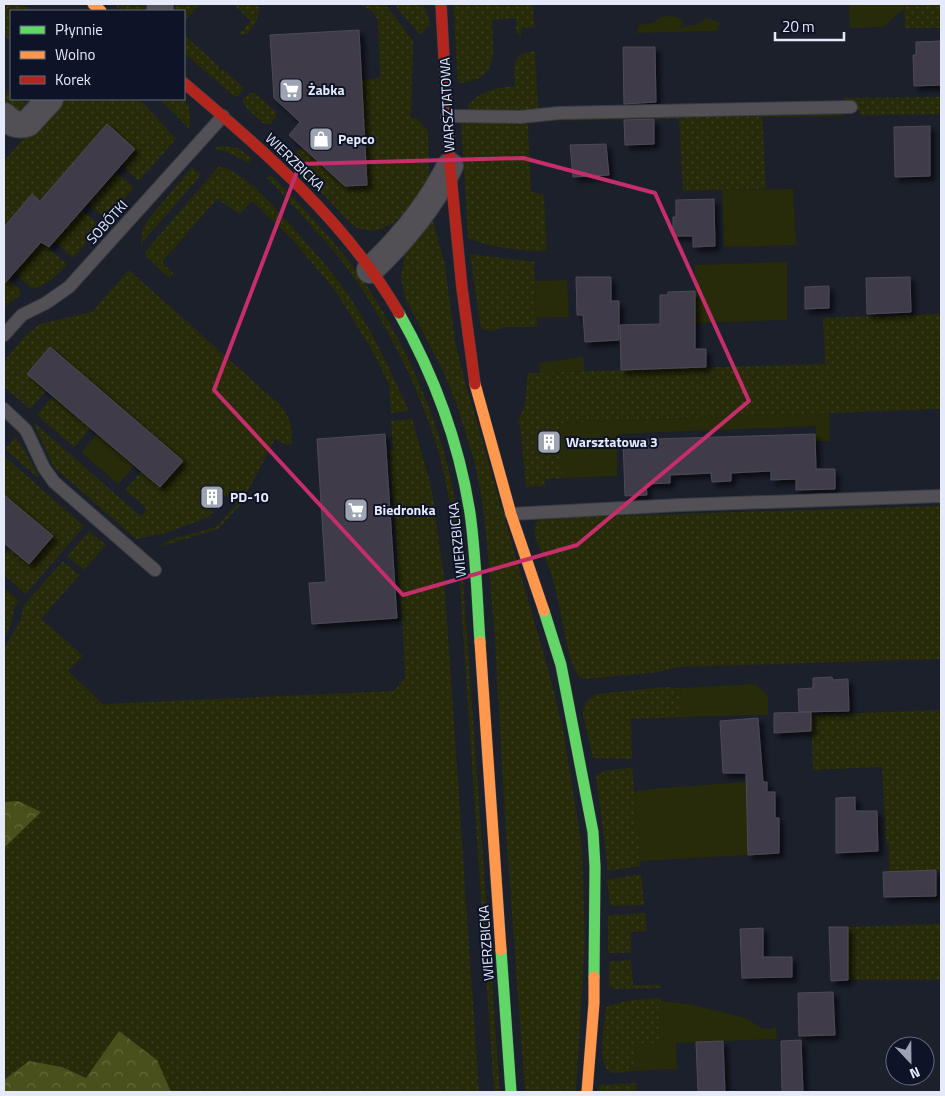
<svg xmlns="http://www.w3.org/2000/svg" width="945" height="1096" font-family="'Titillium Web',sans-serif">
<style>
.grass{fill:url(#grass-dots)}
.forest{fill:url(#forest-crowns)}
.garden{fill:#272b09}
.building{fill:#413b4a;stroke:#4c4a54;filter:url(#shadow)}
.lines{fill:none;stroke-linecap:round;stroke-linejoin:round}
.lane-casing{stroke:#393d46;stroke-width:14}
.street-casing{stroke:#393d46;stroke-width:28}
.fast-casing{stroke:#393d46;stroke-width:12}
.slow-casing{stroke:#393d46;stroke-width:12}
.jam-casing{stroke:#393d46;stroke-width:12}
.lane{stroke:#535055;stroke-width:12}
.street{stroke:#535055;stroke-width:26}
.fast{stroke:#63d668;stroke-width:11}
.slow{stroke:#ff974d;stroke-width:11}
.jam{stroke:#b3261e;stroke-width:11}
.marked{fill:none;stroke:#c52d6b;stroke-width:4;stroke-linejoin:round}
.labels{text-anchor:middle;stroke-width:4;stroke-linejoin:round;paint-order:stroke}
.poi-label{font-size:14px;font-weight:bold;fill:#e4eaf9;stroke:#0d1427;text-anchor:start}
.street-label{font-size:14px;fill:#e4eaf9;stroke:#0d1427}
</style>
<defs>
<pattern id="grass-dots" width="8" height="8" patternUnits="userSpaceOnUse" patternTransform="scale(1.25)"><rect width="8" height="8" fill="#272b09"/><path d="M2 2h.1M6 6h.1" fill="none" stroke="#3c4021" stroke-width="1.8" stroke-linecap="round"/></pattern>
<pattern id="forest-crowns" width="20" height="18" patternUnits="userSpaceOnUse" patternTransform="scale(1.25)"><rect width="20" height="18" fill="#4a501c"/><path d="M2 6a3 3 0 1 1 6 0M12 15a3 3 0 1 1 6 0" fill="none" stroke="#64693e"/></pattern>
<filter id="shadow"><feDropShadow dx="4.5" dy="4.5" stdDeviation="2.5" flood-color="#0009"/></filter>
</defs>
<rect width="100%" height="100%" fill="#1b202b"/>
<!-- grass -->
<path class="grass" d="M4 4H22L31 11H11V41L4 35Z
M113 4H145L146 11H122Z
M176 4H200L184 21V11H174Z
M233 4H258C260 17 255 27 245 35L239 34 251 21Z
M359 4H385L413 41 411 118 418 119 428 131 429 182 422 195 393 223 382 229 371 231 357 228 350 223 290 159 302 146 345 186 367 185 362 80 380 78 378 20 372 11Z
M394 4H424L430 24 420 35Z
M453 4H533L534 27 521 28V37L516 33V18L492 20C493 53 500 80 458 83Z
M904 4H941V28H905Z
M184 35 219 66 218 68 220 70 223 69 244 88 239 96H234L184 53Z
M535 51 538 111H472L469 109 468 105C481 90 497 88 515 86 513 67 512 53 535 51Z
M9 90 11 92V99H19L24 103 29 99H38L23 116 4 110V95Z
M250 93H255L276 112V117L270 124H264L244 105 243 100Z
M941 97V114L861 115 857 108 842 98Z
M58 99H136L145 105 176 139 139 181 121 165 135 149 106 125 40 201 32 194 4 227V161Z
M160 99H184C191 108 191 118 189 129Z
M840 112 845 116 762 117 766 189 683 191 679 119 539 121 528 124 531 192 544 194 547 251C521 251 492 248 468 238L461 121 539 118Z
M222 146 238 148 252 158 248 163 227 152 212 149Z
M219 166C248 175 266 199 286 220 308 245 331 269 349 296 373 332 391 372 409 411L391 413 389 384 374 354 337 293 292 239 252 201 240 214 217 199 162 262 173 273 171 277 167 276 146 256 145 252Z
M192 167 201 175 141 244 143 228 147 221Z
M116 172 134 188 106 219 88 204Z
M271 175C309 214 347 253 376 300 406 348 429 401 445 455 450 474 453 493 458 511L500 1092H494L457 542C450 506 445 469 433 434 413 376 384 319 348 269 332 248 314 229 296 209 286 199 278 188 267 178Z
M82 210 101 226 73 258 54 241 61 219 69 226Z
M431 214 445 265 455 341 464 378 549 672 563 729 582 847 585 938 576 1092H525L505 817 495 641 487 543 482 500 474 460 455 400 443 371 405 298 401 276 406 250Z
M41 242 67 264C58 276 47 284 33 289L14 272Z
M470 254 534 262 537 327H507L491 331 481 329Z
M129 270 279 404C292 419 292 425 292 444L287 445 275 439 241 504 218 529 159 547 169 540 216 527 237 504 226 495 224 497 211 485 199 498 213 512 209 517 166 533 136 539 54 467 34 425 35 423 140 516 146 512 144 506 125 490 142 471 182 460 50 347 47 390 30 409 4 387V361L27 334 40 324 92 312Z
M8 279 20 290V296L10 302 4 308V285Z
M941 314V409L559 423 563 478 545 479V486L526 487 520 424H517L525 404 528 373 825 364 823 318Z
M53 396 91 428 74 447 37 415Z
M412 419 431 486 444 577 479 1092H4V648L20 622 24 605 63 561 79 575 41 619 83 656 68 671 103 704 394 691 405 678 403 633 389 450H393L391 421Z
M15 437 24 449 39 476 37 477 5 449Z
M4 456 84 526 26 594 4 575V555L10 548 52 536 4 495Z
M941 506V659L678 667 658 672 585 679 579 677C569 662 567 643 563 625 559 605 555 584 548 565 543 550 528 537 537 521L544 518Z
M89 531 106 545 84 570 67 556Z
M4 588 19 601 15 606 10 628 4 638Z
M663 687 680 688 682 717 631 719 632 759 593 758 583 715C583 705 587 697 598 694Z
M941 710V870L889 872V843H886L882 767 813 770 811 715Z
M632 768 641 866 608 871 596 775 607 770Z
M641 874 644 905 612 906 610 905 607 880Z
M645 913 647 931 631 932V953H609L608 951V916L611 915Z
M941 924V980H848V927Z
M631 960 633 985H661V988L615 989 609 985V962Z
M661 998V1044H635V1071C628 1071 618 1074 611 1072 596 1068 605 1020 606 1007 624 1000 642 999 661 998Z
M636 1083V1092H598L599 1085Z"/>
<!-- forest -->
<path class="forest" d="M18 801 41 812 4 848V802Z
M119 1031 157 1060 171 1092H4V1080L29 1061 62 1067 86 1078Z"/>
<!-- garden -->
<path class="garden" d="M849 4H904L905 8 883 27 850 28Z
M668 16C674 17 681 17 684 23L679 27 696 25 706 18 721 23 716 31 636 33 639 25 653 23 661 17Z
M793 189 796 245 724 247 722 190Z
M787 262V320L695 323V265Z
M567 280 569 317 536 318 535 281Z
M583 357 585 371 540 373 539 363Z
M829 413 830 441H815L816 426 617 434V476L563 478 559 423Z
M98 433 135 465 118 484 81 452Z
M755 684 768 696V715L682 717 680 688Z
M746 782 748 855 640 861 634 792 650 789Z
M661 1001 689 1004 746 1018 763 1029H771L776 1027 777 1039 676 1043 677 1069 635 1071V1044L661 1043Z"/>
<!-- building -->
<path class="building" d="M359 30 367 185 345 186 289 135 300 122 274 98 270 35Z
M941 41V85L914 86 913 55H916V42Z
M623 47H655L656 102 624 104Z
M654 119V144L625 145 624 120Z
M107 124 135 149 49 247 41 242 4 284V227L32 194 40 201Z
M930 126V176L895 177 894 127Z
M606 144 609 175 573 177 570 145Z
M714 199 715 246 693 247V236H673V217H676V200Z
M576 277H611V301H619V340L585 342 583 315H577Z
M910 277 911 312 867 314 866 278Z
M829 286V308L805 309V287Z
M695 291V349H706V367L621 370 620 325 660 324V295H668V292Z
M50 347 183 461 160 487 27 374Z
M385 434 397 618 312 624 309 583 326 582 317 439Z
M815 434 816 469H835V489L796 490V479L771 480V471L731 473V481L712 482 711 473 692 474 670 475V483L646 484 647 495 625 496 623 440Z
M4 495 53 536 29 564 4 543Z
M832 677 833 680 848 679 849 711 799 712 798 689 813 688V678Z
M811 712V731L774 733V713Z
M758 718 763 782H767V792H775V818H779V853L748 855 746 773H723L720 721Z
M855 797V811H877L878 851 836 853V798Z
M936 870V896L884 897 883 872Z
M829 927H848V980L831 981Z
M763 928V957H792V977L742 978 740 929Z
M833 992 835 1035 799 1036 798 993Z
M801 1040 803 1092H782L781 1041Z
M723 1041 725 1092H698L696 1042Z"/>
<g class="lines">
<!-- lane casing -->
<g class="lane-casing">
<path id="lane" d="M447 116 520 117 559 113 851 107
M4 335 22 315 46 303 69 287 223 116
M4 409 26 430 44 468 54 482 155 570
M511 514 680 505 941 496"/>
</g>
<!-- street casing -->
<g class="street-casing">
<path id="street" d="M160 4V11
M4 116C11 123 17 127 28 123L50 99
M370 270C401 241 431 204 450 166"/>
</g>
<!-- fast casing -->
<g class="fast-casing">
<path id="fast" d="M399 313C434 375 459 443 470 513 476 556 477 599 480 642
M544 611 561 665 593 832 595 867 594 977
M501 950 511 1092"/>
</g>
<!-- slow casing -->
<g class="slow-casing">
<path id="slow" d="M93 4 101 11
M475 384 511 514 544 611
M480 642 501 950
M587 1092 594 1003V977"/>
</g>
<!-- jam casing -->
<g class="jam-casing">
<path id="jam" d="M441 4 450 166 462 288 475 384
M184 83C265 152 345 220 399 313"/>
</g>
<!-- lane -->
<use href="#lane" class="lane"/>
<!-- street -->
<use href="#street" class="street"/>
<!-- fast -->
<use href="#fast" class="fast"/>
<!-- slow -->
<use href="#slow" class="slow"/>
<!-- jam -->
<use href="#jam" class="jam"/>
</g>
<!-- marked area -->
<path class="marked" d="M523 158 655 193 749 401 577 545 403 595 214 390 300 164Z"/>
<!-- icons -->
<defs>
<g id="supermarket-square" transform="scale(1.25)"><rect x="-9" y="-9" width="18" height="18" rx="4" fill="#9ea3b1" stroke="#0d1427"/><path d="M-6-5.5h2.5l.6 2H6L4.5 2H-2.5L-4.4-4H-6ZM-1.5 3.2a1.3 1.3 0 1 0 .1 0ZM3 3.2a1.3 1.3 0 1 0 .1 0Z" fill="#fff"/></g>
<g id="shop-square" transform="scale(1.25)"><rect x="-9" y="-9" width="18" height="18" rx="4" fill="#9ea3b1" stroke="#0d1427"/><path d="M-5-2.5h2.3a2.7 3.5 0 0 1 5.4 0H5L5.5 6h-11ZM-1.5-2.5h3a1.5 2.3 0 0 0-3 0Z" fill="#fff"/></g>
<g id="building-square" transform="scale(1.25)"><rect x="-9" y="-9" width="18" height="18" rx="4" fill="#9ea3b1" stroke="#0d1427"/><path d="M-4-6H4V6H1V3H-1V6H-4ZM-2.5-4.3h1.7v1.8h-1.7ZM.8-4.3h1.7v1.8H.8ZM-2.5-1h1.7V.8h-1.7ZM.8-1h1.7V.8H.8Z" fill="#fff"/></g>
</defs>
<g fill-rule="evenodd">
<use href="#supermarket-square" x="291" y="90"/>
<use href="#shop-square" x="321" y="139"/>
<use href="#building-square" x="549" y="442"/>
<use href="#building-square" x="212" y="497"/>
<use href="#supermarket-square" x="356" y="510"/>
</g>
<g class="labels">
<!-- poi labels -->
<g class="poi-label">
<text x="308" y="95">Żabka</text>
<text x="338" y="144">Pepco</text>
<text x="566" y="447">Warsztatowa 3</text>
<text x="230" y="502">PD-10</text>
<text x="374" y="515">Biedronka</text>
</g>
<!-- street labels -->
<g class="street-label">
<text transform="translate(447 105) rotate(-93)" y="5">WARSZTATOWA</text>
<text transform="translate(295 162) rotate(44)" y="5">WIERZBICKA</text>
<text transform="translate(107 222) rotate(-48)" y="5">SOBÓTKI</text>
<text transform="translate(457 540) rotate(-96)" y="5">WIERZBICKA</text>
<text transform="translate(486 943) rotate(-94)" y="5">WIERZBICKA</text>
</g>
</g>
<!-- border -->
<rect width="945" height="1096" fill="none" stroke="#e4eaf9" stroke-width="10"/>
<!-- legend -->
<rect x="10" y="10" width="175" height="90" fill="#0d1427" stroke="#636a7b"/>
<rect x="20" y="26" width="25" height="8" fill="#63d668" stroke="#636a7b"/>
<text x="55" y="35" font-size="15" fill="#e4eaf9">Płynnie</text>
<rect x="20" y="51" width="25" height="8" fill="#ff974d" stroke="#636a7b"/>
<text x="55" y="60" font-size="15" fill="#e4eaf9">Wolno</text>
<rect x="20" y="76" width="25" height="8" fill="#b3261e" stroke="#636a7b"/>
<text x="55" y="85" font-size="15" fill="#e4eaf9">Korek</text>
<!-- north arrow -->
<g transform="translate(910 1061) rotate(158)"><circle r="24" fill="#0d1427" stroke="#636a7b"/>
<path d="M0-4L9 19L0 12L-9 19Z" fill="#9ea3b1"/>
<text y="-8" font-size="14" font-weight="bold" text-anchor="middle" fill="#e4eaf9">N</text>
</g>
<!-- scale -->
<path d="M775 32v8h69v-8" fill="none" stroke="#e4eaf9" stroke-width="2.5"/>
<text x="782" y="32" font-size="15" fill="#e4eaf9" stroke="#0d1427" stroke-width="4" paint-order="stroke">20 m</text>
</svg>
